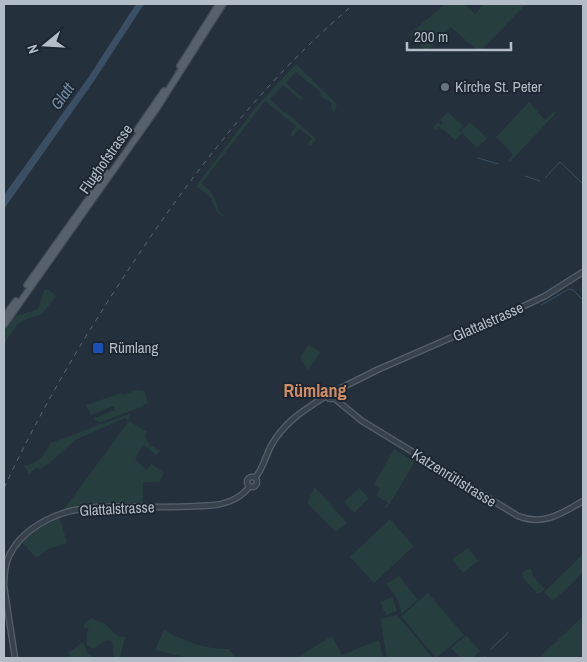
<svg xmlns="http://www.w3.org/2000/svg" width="587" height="662" font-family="'Archivo Narrow',sans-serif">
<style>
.green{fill:#273e3e}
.water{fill:#3a4f64}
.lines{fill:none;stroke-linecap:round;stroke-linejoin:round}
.stream{stroke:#3a4f64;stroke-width:1}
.minor-casing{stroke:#56606a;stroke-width:7}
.major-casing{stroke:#414b55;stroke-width:8}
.minor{stroke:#38424c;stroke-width:4.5}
.major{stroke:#56616c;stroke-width:5.5}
.rail{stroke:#5a6673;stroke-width:1;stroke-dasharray:5 5;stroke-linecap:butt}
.worship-dot{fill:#6b7280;stroke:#1d2731;stroke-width:2}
.transit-dot{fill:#1a4fb4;stroke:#1d2731;stroke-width:2}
.labels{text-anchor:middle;stroke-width:4;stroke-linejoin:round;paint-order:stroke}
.poi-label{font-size:15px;fill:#b3bdc7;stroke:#1d2731;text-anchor:start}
.street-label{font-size:15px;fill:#b3bdc7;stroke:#1d2731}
.water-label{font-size:16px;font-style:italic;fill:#7590aa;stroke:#1d2731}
.quarter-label{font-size:18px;font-weight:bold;fill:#d18b65;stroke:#1d2731}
</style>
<rect width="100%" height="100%" fill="#24303c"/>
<!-- green -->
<path class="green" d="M445 4H465L475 14 483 5 482 4H526L479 52 451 27 426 52 410 34Z
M296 64 337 104 334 112 332 110 331 102 321 97 320 92 296 72 286 83 303 98 301 100 283 85 270 99 283 112H286L316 139 311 146 308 144 312 138 299 129 292 137 290 135 296 126 265 101 202 183 211 192 215 199 219 212 224 215 223 217 217 212 210 197 196 186 255 108Z
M529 102 545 120 554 111 556 113 510 162 508 160 513 154 496 137Z
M448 112 463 126 459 130 460 132 470 122 487 138 477 148 462 133 455 140 439 126 436 130 433 127 438 122 441 125 443 123 440 120Z
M48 289 56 296 42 314 22 321 17 325 4 344C4 317 14 316 37 310 41 303 41 296 45 290Z
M308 345 321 352 308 370 300 358Z
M138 390 144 391 148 402 141 407 101 422 96 421 94 418 115 410 114 406 91 415 86 405 121 393 122 395Z
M131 413 128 420 125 418 75 440 51 462 39 470 37 467 29 474 24 466C39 463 44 456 51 443Z
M129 421 147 432 145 436 150 445 160 451 156 455 143 445 135 459 146 470 152 464 164 473 159 482H143V504L104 505 65 511 64 509Z
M394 449 410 459 411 458 416 460 387 508 385 507 388 503 376 495 380 488 374 484Z
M315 487 347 523 336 532 307 503Z
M359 488 369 498 354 513 344 502Z
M60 518 67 543 48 549 36 558 22 542 40 528Z
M390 519 414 546 374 583 350 557Z
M468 548 478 561 463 573 452 559Z
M583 554V572L553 601 544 592Z
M531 568 533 576 545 589 540 593H537L523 578 522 572Z
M399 576 418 600 401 614C401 603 394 592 386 584Z
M428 593 464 635 436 658 401 616Z
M392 597 397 611 386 615 380 602Z
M397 615 433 658H387L380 619Z
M583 616V658H539Z
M92 618 96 621 103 622 119 637H125L120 658H114L112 641 106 640 95 648H90L87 645V633L89 628H84V623Z
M164 630C186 642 204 649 229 649L236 658H184V657L155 650Z
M466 635 480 651 473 658H460L451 648Z
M332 636 342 655 379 640 383 658H296Z
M83 642 88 654 92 656V658H70L68 653Z"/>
<!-- water -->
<path class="water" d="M136 4H144L94 81 4 209V195L88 78Z"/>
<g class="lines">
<!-- stream -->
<path class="stream" d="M478 158 498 164
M525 176 540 181
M545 178 560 162 583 184
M541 305 569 289 573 290 583 300
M491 649 506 635 508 632
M483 658 485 656"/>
<!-- minor casing -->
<g class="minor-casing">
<path id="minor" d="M326 394a5 5 0 1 1 10 0a5 5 0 1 1-10 0Z
M335 391 377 370 526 305 545 296 583 272
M334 398 362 421 518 516C543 526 561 514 583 501
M247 482a5 5 0 1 1 10 0a5 5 0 1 1-10 0Z
M255 478C263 469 265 457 271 446 284 422 304 410 326 396
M15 658 4 586C4 576 5 565 9 556 21 530 53 513 81 509 103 505 127 507 150 507 171 507 193 507 215 505 229 503 241 498 250 486"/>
</g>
<!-- major casing -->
<g class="major-casing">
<path id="major" d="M180 66 219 4
M137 130 164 91
M27 285 107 173
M4 317 16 301
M4 325 155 111 223 4"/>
</g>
<!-- minor -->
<use href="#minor" class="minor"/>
<!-- major -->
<use href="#major" class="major"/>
<!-- rail -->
<path class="rail" d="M4 488C38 415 79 345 123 278 189 177 262 82 354 4"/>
</g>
<!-- markers -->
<circle class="worship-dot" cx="445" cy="87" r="5"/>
<rect class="transit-dot" x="92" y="342" width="12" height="12" rx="2.5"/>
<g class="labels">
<!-- poi labels -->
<g class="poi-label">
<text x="455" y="92">Kirche St. Peter</text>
<text x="109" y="353">Rümlang</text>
</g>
<!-- street labels -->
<g class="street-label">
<text transform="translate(106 159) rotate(-55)" y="5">Flughofstrasse</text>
<text transform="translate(488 322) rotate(-24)" y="5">Glattalstrasse</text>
<text transform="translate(454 478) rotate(32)" y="5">Katzenrütistrasse</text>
<text transform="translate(117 509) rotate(-3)" y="5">Glattalstrasse</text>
</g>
<!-- water labels -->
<g class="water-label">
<text transform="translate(62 96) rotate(-55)" y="6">Glatt</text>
</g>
<!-- quarter labels -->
<g class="quarter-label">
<text x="315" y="397">Rümlang</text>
</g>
</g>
<!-- border -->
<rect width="587" height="662" fill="none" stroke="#b3bdc7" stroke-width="10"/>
<!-- north arrow -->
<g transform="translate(45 45) rotate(252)" stroke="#1d2731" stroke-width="4" paint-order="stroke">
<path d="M0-4L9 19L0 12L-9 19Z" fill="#b3bdc7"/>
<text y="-8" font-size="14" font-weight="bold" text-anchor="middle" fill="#b3bdc7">N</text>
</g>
<!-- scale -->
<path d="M407 42v8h104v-8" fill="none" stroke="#b3bdc7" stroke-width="2.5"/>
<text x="414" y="42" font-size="15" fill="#b3bdc7" stroke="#1d2731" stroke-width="4" paint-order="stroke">200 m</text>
</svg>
